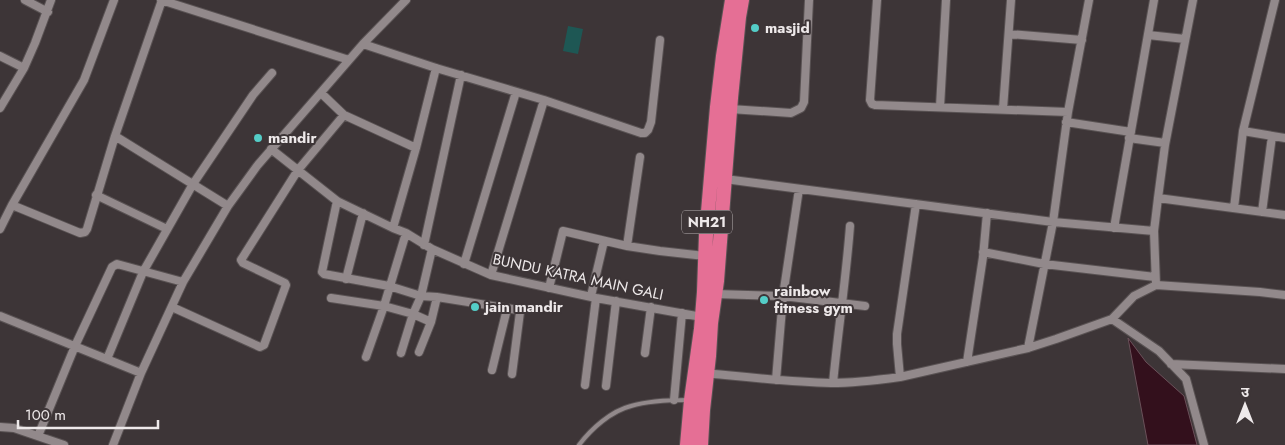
<svg xmlns="http://www.w3.org/2000/svg" width="1285" height="445" font-family="Jost,'Noto Sans Devanagari',sans-serif">
<style>
.water{fill:#33101c;stroke:#6b515a}
.building{fill:#1e5754}
.lines{fill:none;stroke-linecap:round;stroke-linejoin:round}
.lane-casing{stroke:#595253;stroke-width:6}
.street-casing{stroke:#595253;stroke-width:10}
.highway-casing{stroke:#595253;stroke-width:16}
.lane{stroke:#92898b;stroke-width:4}
.street{stroke:#92898b;stroke-width:8}
.highway{stroke:#e56f95;stroke-width:14}
.poi-dot{fill:#54cdc7;stroke:#3d3537;stroke-width:2}
.labels{text-anchor:middle;stroke-width:4;stroke-linejoin:round;paint-order:stroke}
.shield{fill:#3d3537;stroke:#b9b3b4;stroke-width:1}
.shield-label{font-size:14px;font-weight:bold;fill:#eee9ea}
.poi-label{font-size:15px;font-weight:bold;fill:#eee9ea;stroke:#3d3537;text-anchor:start}
.street-label{font-size:15px;fill:#eee9ea;stroke:#3d3537}
</style>
<rect width="100%" height="100%" fill="#3d3537"/>
<!-- water -->
<path class="water" d="M1128 338 1146 362 1184 396 1197 445H1148Z"/>
<!-- building -->
<path class="building" d="M568 26 583 29 578 54 563 51Z"/>
<g class="lines">
<!-- lane casing -->
<g class="lane-casing">
<path id="lane" d="M579 445C591 429 611 411 631 406 647 401 672 400 689 400"/>
</g>
<!-- street casing -->
<g class="street-casing">
<path id="street" d="M25 0 48 12
M114 0 84 80 12 205 80 233 85 232 87 229 115 136 162 0
M161 0 349 60
M877 0 870 100 872 104 875 105 1068 112
M1009 34 1082 40
M1148 35 1185 39
M363 44 436 68 544 100 641 133H645L648 130 651 122 660 40
M0 56 24 68
M321 93 344 115 416 148
M940 107 946 0
M0 108 24 68 35 43 51 0
M730 109 791 113 801 108 804 102 809 0
M1003 109 1011 0
M1066 122 1131 132
M1243 131 1285 138
M115 136 228 206
M1129 138 1165 143
M271 149 337 201 393 228 406 233 432 249 491 275 596 298 702 317
M725 179 1053 222 1154 231
M96 195 167 229
M1158 198 1285 215
M337 201 322 272 324 274 389 286 421 296 437 297 518 310 520 312 512 374
M1234 208 1243 131 1275 0
M1262 212 1272 136
M393 228 416 148 436 68
M1114 228 1154 0
M0 229 12 205
M424 245 461 75
M627 246 640 157
M983 252 1044 264 1155 277
M464 264 516 92
M491 275 544 100
M346 279 363 213
M1156 285 1154 231 1158 198 1165 145 1193 0
M549 288 563 231 627 246 660 251 705 256
M715 294 783 296 865 306
M591 296 604 241
M331 298 384 306 413 314 431 322 419 352
M172 307 260 347 264 345 286 285 285 283 243 263 241 260 298 170 344 115
M0 316 141 373
M1112 319 1159 351 1186 379 1204 445
M431 322 437 297
M1028 348 1053 222 1068 112 1089 0
M401 353 413 314 421 296 432 249
M645 353 651 307
M366 357 384 306 406 233
M107 359 143 272 193 184 253 95 272 73
M967 362 983 257 987 213
M1171 364 1285 369
M492 370 507 309
M704 373C746 377 789 382 831 383 854 383 878 380 900 377L1028 348 1056 339 1112 319 1134 296 1156 285 1260 292 1285 295
M900 377 897 344V334L916 204
M776 380 783 296 799 189
M833 383C838 331 846 279 850 226
M585 385 596 298
M606 386 616 301
M674 400 682 313
M0 427 14 428 64 445
M38 436 75 346 112 267 117 264 183 282
M113 445 141 373 183 282 228 206 257 166 363 44 406 0"/>
</g>
<!-- highway casing -->
<g class="highway-casing">
<path id="highway" d="M687 445 691 400 701 329 704 292 706 235 717 107 723 56 732 0
M701 445 703 410 709 356 711 323 717 281 731 98 739 17 742 0"/>
</g>
<!-- lane -->
<use href="#lane" class="lane"/>
<!-- street -->
<use href="#street" class="street"/>
<!-- highway -->
<use href="#highway" class="highway"/>
</g>
<!-- markers -->
<g class="poi-dot">
<circle cx="755" cy="28" r="5"/>
<circle cx="258" cy="138" r="5"/>
<circle cx="764" cy="300" r="5"/>
<circle cx="475" cy="307" r="5"/>
</g>
<g class="labels">
<!-- shield labels -->
<rect class="shield" x="682" y="210.5" width="50" height="23" rx="4"/>
<g class="shield-label">
<text x="707" y="227">NH21</text>
</g>
<!-- poi labels -->
<g class="poi-label">
<text x="765" y="33">masjid</text>
<text x="268" y="143">mandir</text>
<text x="774" y="296">rainbow<tspan x="774" dy="17">fitness gym</tspan></text>
<text x="485" y="312">jain mandir</text>
</g>
<!-- street labels -->
<g class="street-label">
<text transform="translate(578 277) rotate(12)" y="5">BUNDU KATRA MAIN GALI</text>
</g>
</g>
<!-- north arrow -->
<g transform="translate(1245 405)" stroke="#3d3537" stroke-width="4" paint-order="stroke">
<path d="M0-4L9 19L0 12L-9 19Z" fill="#eee9ea"/>
<text y="-8" font-size="14" font-weight="bold" text-anchor="middle" fill="#eee9ea">उ</text>
</g>
<!-- scale -->
<path d="M18 420v8h140v-8" fill="none" stroke="#eee9ea" stroke-width="2.5"/>
<text x="25" y="420" font-size="15" fill="#eee9ea" stroke="#3d3537" stroke-width="4" paint-order="stroke">100 m</text>
</svg>
